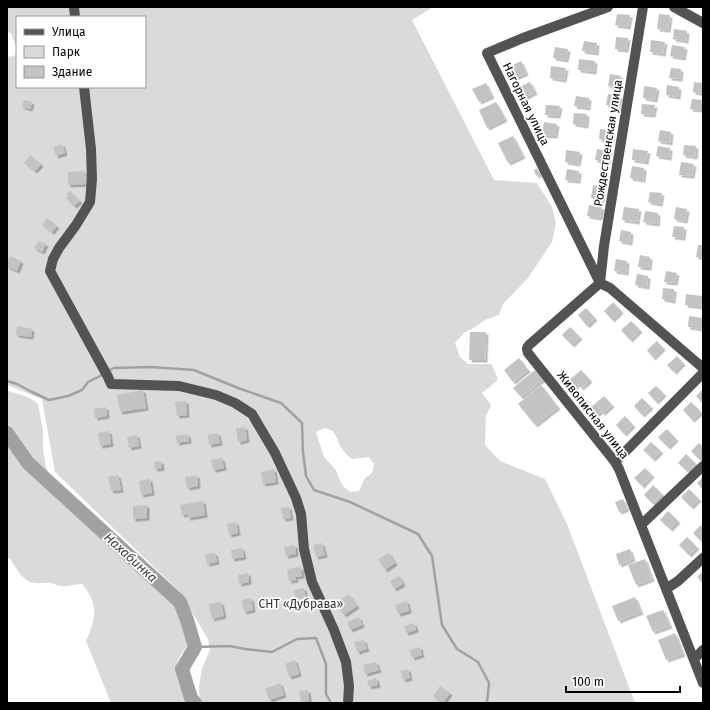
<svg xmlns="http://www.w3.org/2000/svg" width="710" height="710" font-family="'Fira Sans',sans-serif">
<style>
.green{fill:#dadada;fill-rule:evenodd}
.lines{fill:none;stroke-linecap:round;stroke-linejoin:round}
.stream{stroke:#a1a1a1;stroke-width:2.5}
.river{stroke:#a1a1a1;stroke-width:14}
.building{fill:#c3c3c3;filter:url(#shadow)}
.minor{stroke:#535353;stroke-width:10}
.labels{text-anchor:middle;stroke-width:3.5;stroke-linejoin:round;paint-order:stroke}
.street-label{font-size:12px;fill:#000;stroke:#fff}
.park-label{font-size:12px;fill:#313131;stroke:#fff}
.water-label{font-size:13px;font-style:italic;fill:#424242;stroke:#fff}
</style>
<defs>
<filter id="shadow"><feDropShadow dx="2.5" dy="2.5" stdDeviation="0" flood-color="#0004"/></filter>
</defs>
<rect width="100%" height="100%" fill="#fff"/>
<!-- green -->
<path class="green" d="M7 7H433L412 20 494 180 537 183 552 207 556 223 552 242 528 278 503 304 499 315 485 320 472 329 464 333 455 343 460 357 468 364H491L494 369 498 380 482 393 491 405 486 416 485 445 500 461 545 479 567 524 635 703H200L199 686 202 668 210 650 208 639 180 592 55 472 42 399 7 385V57L17 55V87H145V17H17V49L11 33 7 32ZM325 428 333 431 337 438 340 446 346 454 352 459 369 457 374 464 372 473 365 478 359 491 350 492 343 486 339 478 336 470 324 457 316 432Z
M7 391C19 394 29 396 38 404L43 431V449L46 467 62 499 113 547 167 594 181 611 184 620V629L187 646C184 651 180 655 178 660 172 672 184 692 189 703H111L86 641C96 619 99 604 82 584 75 584 68 587 60 586 57 585 54 584 51 583 41 582 32 586 24 578 18 573 15 565 9 558H7Z"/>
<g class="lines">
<!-- stream -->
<path class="stream" d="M108 371 114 368 151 367 194 370 238 388 281 403 302 423 303 452 306 476 314 490 350 502 418 534 432 556 442 625 457 649 478 662 489 683 487 703
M7 381 17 384 30 391 49 400 68 396 82 390 88 382 104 374
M195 647 230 646 245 649 272 652 297 639 316 638 326 664V694L331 703"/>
<!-- river -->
<path class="river" d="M7 433 28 463 180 602 187 620 195 647 182 669 191 698 195 703"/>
</g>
<!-- building -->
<path class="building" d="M617 14 630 15 628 27 615 25Z
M659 14 670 15 668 30 657 29Z
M674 29 687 31 686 41 673 39Z
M616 37 628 38 626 50 615 49Z
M651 40 665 42 663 54 650 52Z
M584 41 597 43 596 53 582 51Z
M672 45 685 47 683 58 670 56Z
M555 47 568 49 566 60 553 58Z
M579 59 595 61 594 72 578 70Z
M521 61 526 73 515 78 509 67Z
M551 66 566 68 564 80 550 78Z
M671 68 681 69 680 79 669 78Z
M610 74 621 76 619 87 608 86Z
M530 82 535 92 524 98 519 87Z
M694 82 703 83V94L693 92Z
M486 83 492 96 479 102 472 89Z
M667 85 679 87 678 97 666 95Z
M644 86 657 88 655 100 643 98Z
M608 94 620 96 618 107 606 105Z
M576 96 589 98 588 108 574 106Z
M692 99 703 100 702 110 690 109Z
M24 100 32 102 30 109 22 107Z
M496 102 505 119 487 128 479 110Z
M642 104 655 105 653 115 641 114Z
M546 105 560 106 558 116 545 115Z
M574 113 587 114 586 126 573 124Z
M544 122 557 124 555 136 542 135Z
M600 129 613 131 611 141 599 139Z
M660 130 671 132 670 143 658 141Z
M513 136 523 156 508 163 498 143Z
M62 144 65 153 56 156 53 147Z
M684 145 696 146 695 157 683 155Z
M658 146 670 148 669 158 656 156Z
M597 149 610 151 608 162 595 160Z
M633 149 648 151 646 162 632 160Z
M566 150 580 152 578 164 565 162Z
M30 155 41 164 35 171 24 163Z
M681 162 694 164 692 176 679 175Z
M632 166 644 168 643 180 630 178Z
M537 168 540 174 536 176 534 170Z
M567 169 579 171 578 181 565 180Z
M85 171 86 184 68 185V172Z
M593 185 604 187 602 200 591 198Z
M70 191 80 201 74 206 66 198 68 196 67 194Z
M650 192 662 193 660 204 648 202Z
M589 205 602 207 600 218 587 216Z
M624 207 639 209 637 222 622 220Z
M676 207 687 209 685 221 674 219Z
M645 211 658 213 657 224 643 222Z
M47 218 57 226 52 232 42 225Z
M674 226 684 227 683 238 672 237Z
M621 230 631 232 630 243 619 241Z
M38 241 46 244 42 252 34 248Z
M698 245H703V257H696Z
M640 255 650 257 649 268 638 267Z
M10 256 21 261 17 271 7 267V263Z
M616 259 627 261 626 273 614 271Z
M666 271 677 273 675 283 664 282Z
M637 274 648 276 647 287 635 285Z
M663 288 674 289 673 301 662 299Z
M686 294 702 296 701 307 685 305Z
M613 302 621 311 612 320 604 311Z
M586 308 595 318 587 326 578 315Z
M689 316 703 318 701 329 688 327Z
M631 321 640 330 630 340 621 330Z
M17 326 32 329 31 337 16 335Z
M570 327 580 337 572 345 562 335Z
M470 332H486L485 360H469Z
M657 341 663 348 653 358 647 350Z
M677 356 683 363 674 372 667 365Z
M519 358 528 370 513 382 504 370Z
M535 370 543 379 521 397 513 388Z
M581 370 590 380 581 388 578 384 573 388 567 382Z
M541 385 558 407 535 425 518 404Z
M656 386 664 394 656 402 648 393Z
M703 389V404L696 396Z
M143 390 146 408 120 412 117 395Z
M604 396 612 405 603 413 601 411 596 415 590 408Z
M642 398 651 407 642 415 634 406Z
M186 401 187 415 177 416 175 402Z
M691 402 701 412 692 420 683 410Z
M106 407 107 416 95 418 94 409Z
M625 416 633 425 624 434 616 425Z
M245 427 247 440 238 442 236 428Z
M667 429 676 439 668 447 658 437Z
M109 431 111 444 100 446 98 433Z
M218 433 220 443 209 445 208 435Z
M188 434 189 441 177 443 176 436Z
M137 435 139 446 129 448 127 437Z
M651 442 661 451 653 459 643 450Z
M699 443 703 447V459L701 461 691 451Z
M686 454 696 464 688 472 678 463Z
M222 458 224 468 213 470 211 460Z
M161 461 162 468 155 469 154 462Z
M645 468 652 475 642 486 634 478Z
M274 469 276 482 263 484 261 472Z
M118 475 121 490 111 491 108 477Z
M197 475 198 486 187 488 185 477Z
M703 477V490L697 483Z
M150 479 152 493 141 495 139 481Z
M653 485 662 494 652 503 644 495Z
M689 489 699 499 691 507 681 497Z
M623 499 627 509 619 512 615 502Z
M203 501 205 515 188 518 187 514 182 515 180 505Z
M147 505V518L133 519V506Z
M289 507 291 518 283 519 281 508Z
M668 511 678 521 670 529 660 520Z
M236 522 238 533 229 535 227 524Z
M701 525 703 527V543L693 533Z
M687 537 697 547 689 555 679 545Z
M322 543 325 555 316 557 313 545Z
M295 545 296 554 286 556 284 547Z
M242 548 244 557 232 559 231 550Z
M630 549 633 559 619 565 616 554Z
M215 553 217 562 207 564 205 554Z
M389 553 395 563 385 570 378 559Z
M645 559 652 579 636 585 628 565Z
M301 567 302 576 295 577 296 580 289 581 287 569Z
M703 571V583L697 577Z
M248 573 249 582 239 584 238 575Z
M399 576 403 584 394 589 390 581Z
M304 588 306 598 296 600 294 590Z
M349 594 357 606 344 615 335 603Z
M635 597 641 612 618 621 612 606Z
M251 598 253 610 244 612 242 600Z
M407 601 409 611 398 614 395 605Z
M221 602 224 616 212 619 209 604Z
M663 610 670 626 653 632 646 616Z
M359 617 362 625 350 630 347 622Z
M414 623 416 630 406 633 404 626Z
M675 633 683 654 666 660 658 640Z
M364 640 367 649 357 652 354 642Z
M420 647 422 655 412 658 410 650Z
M295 660 299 674 289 677 285 664Z
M376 662 379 670 365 674 363 665Z
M408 669 410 678 403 680 401 671Z
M376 678 378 685 369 687 367 681Z
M280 683 284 695 269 700 265 689Z
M440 686 450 693 443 703 433 696Z
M308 690 309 701 301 702 299 691Z"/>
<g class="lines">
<!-- minor -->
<path class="minor" d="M74 7 75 17
M674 7 703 23
M84 87 91 149 92 179 90 202 76 225 59 248 53 259 50 271 108 377 111 384 179 386 216 395 235 403 252 414 275 453 296 498 301 514 304 549 312 582 334 630 346 662 349 686 348 703
M600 283 529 345C526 348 527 349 528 353L615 462 619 469 703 683
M600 283 487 53 523 38 608 7
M600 283 604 246 643 7
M600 283 610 288 703 368
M615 462 703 373
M641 525 703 466
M666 589 678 581 703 558
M694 659 703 650"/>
</g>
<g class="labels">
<!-- street labels -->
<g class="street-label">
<text transform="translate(526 104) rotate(64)" y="4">Нагорная улица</text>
<text transform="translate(608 143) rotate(-81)" y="4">Рождественская улица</text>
<text transform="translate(593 415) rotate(52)" y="4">Живописная улица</text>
</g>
<!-- park labels -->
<g class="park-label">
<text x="301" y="608">СНТ «Дубрава»</text>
</g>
<!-- water labels -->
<g class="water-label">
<text transform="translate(131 557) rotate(42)" y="5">Нахабинка</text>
</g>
</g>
<!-- border -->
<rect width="710" height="710" fill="none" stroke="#000000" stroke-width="16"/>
<!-- legend -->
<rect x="16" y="16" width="130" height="72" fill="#ffffff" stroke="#999999"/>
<rect x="24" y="29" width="20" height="6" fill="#535353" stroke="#999999"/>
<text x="52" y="36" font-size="12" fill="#000000">Улица</text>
<rect x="24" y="46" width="20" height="12" fill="#dadada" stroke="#999999"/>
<text x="52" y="56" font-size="12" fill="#000000">Парк</text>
<rect x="24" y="66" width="20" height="12" fill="#c3c3c3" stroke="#999999"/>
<text x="52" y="76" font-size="12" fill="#000000">Здание</text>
<!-- scale -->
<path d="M566 686v6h114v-6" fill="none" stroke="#000000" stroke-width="2"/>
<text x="572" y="686" font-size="12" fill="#000000" stroke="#ffffff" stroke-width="3" paint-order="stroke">100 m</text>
</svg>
